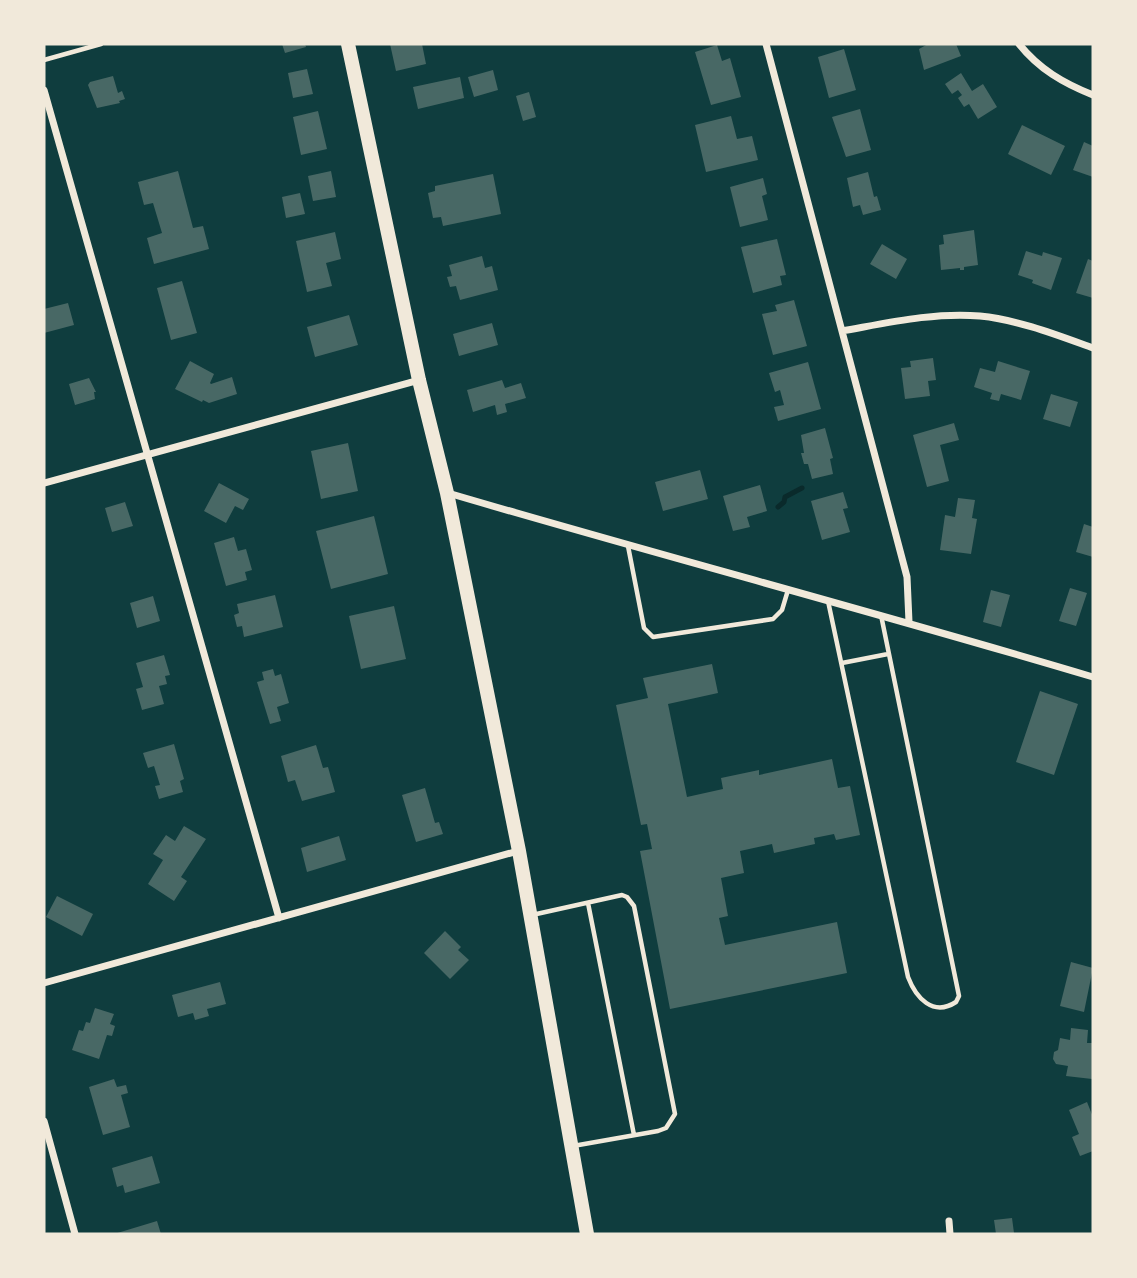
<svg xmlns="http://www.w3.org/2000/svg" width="1137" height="1278" font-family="'Asap Condensed',sans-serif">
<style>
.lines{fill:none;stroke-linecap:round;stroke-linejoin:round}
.stream{stroke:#0a2a2b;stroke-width:5}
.building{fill:#486865}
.service{stroke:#f1e9da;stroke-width:4.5}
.minor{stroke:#f1e9da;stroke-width:7}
.trunk{stroke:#f1e9da;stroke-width:14}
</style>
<rect width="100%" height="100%" fill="#0f3d3e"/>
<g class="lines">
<!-- stream -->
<path class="stream" d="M778 507 784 502 785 497 802 488"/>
</g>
<!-- building -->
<path class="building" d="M282 44H305L306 47 285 53Z
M390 44H422L426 64 396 71Z
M928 44H956L961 56 924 70 919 49Z
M717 45 722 61 730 58 741 97 711 105 695 52Z
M844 49 856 90 829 98 818 57Z
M307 69 313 94 293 98 288 73Z
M493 70 498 90 474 97 468 77Z
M961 73 972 91 983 84 997 107 978 119 969 104 964 107 958 98 962 95 958 90 952 94 945 84Z
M113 76 118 93 122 91 125 99 119 101 120 103 97 108 88 85 90 82Z
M460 77 464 98 418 109 413 87Z
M529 92 536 117 523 121 516 96Z
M860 109 871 150 846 157 832 117Z
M318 111 327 149 301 155 293 117Z
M731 116 737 139 752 136 758 160 706 172 695 125Z
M1022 125 1065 146 1051 175 1008 154Z
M1084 142 1093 146V177L1073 170Z
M178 171 193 228 203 226 209 249 154 264 147 238 162 233 153 203 144 205 138 182Z
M331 171 336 197 313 201 308 176Z
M868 172 874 197 877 196 881 210 863 215 860 205 853 207 847 178Z
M493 174 501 214 443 226 441 217 433 218 428 193 435 191V186Z
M763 178 767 194 762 196 768 220 740 227 730 187Z
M300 193 305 214 286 218 282 197Z
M974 230 978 265 964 267V270H960V268L941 270 939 245 944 244 943 235Z
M335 232 341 259 326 263 332 286 307 292 296 241Z
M777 239 786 275 780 276 782 285 753 293 741 247Z
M882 244 907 259 896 279 870 264Z
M1026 251 1042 256 1043 252 1062 258 1051 290 1032 283 1033 280 1018 275Z
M482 256 485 268 492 266 498 290 460 300 456 286 450 287 447 277 452 276 449 265Z
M1088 259 1093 261V298L1076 293Z
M182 281 197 333 171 340 157 288Z
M794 300 807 346 773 355 762 314 777 311 775 305Z
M68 303 74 325 44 333V309Z
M349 315 358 345 315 357 307 327Z
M492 323 498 345 459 356 453 334Z
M933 358 936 380 928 381 930 396 905 399 901 368 911 367 910 361Z
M190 361 214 374 210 383 211 384 232 377 237 394 209 403 203 400 202 402 175 389Z
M998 361 1030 371 1021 400 1001 394 999 401 990 399 992 393 974 387 980 368 995 372Z
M808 362 821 409 778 421 774 407 784 405 780 390 775 392 769 373Z
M89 378 96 392H94L95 399 75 405 69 384Z
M502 380 505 388 521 383 526 398 505 404 507 412 497 415 495 405 473 412 467 390Z
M1051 394 1078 402 1070 427 1043 419Z
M954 423 959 440 940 445 949 481 927 487 913 435Z
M825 428 833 458 830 459 833 474 812 479 808 464H804L801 453H804L801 435Z
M348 443 358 491 321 499 311 451Z
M700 470 708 499 663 511 655 482Z
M219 483 249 499 243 510 235 506 226 523 204 511Z
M760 485 767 511 747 517 750 527 733 531 723 496Z
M843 492 848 508 843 509 850 532 822 540 811 501Z
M958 498 975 500 972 518 977 519 971 554 940 550 945 515 955 517Z
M125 502 133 526 112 532 105 508Z
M374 516 388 574 331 589 316 531Z
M1084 524 1093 527V557L1076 552Z
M234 537 238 551 246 549 252 570 245 572 247 580 226 586 214 543Z
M1070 588 1087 593 1076 626 1059 621Z
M991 590 1010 595 1001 627 983 622Z
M275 595 283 627 244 637 242 626 237 627 234 615 239 613 237 604Z
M153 596 160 621 137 628 130 603Z
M394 606 406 659 361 669 349 616Z
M164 655 170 675 165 676 167 684 159 686 164 704 142 710 136 689 143 687 136 663Z
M712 664 718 693 668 704 687 797 723 789 721 778 759 770V775L832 759 838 788 850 786 860 835 836 840 834 834 814 838 815 844 774 853 772 844 740 851 744 873 721 878 728 916 719 918 725 945 837 922 847 973 670 1009 640 851 652 849 647 824 641 825 616 705 648 698 643 678Z
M273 669 275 676 281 674 289 703 277 707 281 721 270 724 257 682 264 680 262 672Z
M1040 691 1078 704 1054 775 1016 762Z
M174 744 184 779 180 781 183 792 159 799 155 786 160 785 154 766 148 768 143 753Z
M316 745 323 768 328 767 335 792 302 801 295 780 288 782 281 756Z
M425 788 435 823 439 822 443 834 416 842 402 795Z
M184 826 206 839 181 877 187 881 174 901 148 884 163 860 153 854 166 835 175 841Z
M339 836 346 860 307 872 301 848Z
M57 896 93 914 82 936 46 917Z
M445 931 461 947 458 950 469 960 450 979 424 953Z
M1071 962 1093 968 1084 1012 1060 1006Z
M220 982 226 1004 207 1009 209 1016 195 1020 193 1013 178 1017 172 995Z
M95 1008 114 1014 110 1024 115 1026 112 1036 107 1035 99 1059 72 1050 79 1030 83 1031 86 1022 90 1023Z
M1071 1028 1088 1030 1087 1043H1093L1092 1079 1066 1076 1068 1066 1056 1064 1053 1059 1054 1052 1058 1050 1060 1038 1070 1040Z
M114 1079 117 1087 126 1085 128 1093 121 1095 130 1127 103 1135 89 1087Z
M1087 1102 1093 1117V1151L1080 1156 1072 1137 1079 1134 1069 1110Z
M152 1156 160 1183 125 1193 123 1185 117 1187 112 1168Z
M1012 1218 1014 1233 996 1234 994 1220Z
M157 1221 161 1234H114Z"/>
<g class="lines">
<!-- service -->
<path class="service" d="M44 60 101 44
M628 546 644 628 653 637 773 619 782 610 788 590
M828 601 908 977C916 998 933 1017 956 1002L959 996 881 615
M842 663 888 654
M588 903 634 1135
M532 915 622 895 627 897 634 906 675 1114 666 1128 658 1131 573 1146"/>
<!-- minor -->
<path class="minor" d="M766 44 907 577 909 622
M1019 44C1039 69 1063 83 1093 95
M44 90 279 918
M842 331C887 323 934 312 980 316 1019 320 1057 335 1093 348
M44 483 419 380
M448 493C662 556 879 613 1093 677
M44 983 518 851
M44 1121 75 1234
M949 1221 950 1234"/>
<!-- trunk -->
<path class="trunk" d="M348 44 419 380 447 493 519 851 587 1234"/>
</g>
<!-- border -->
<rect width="1137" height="1278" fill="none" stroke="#f1e9da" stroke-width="91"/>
</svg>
